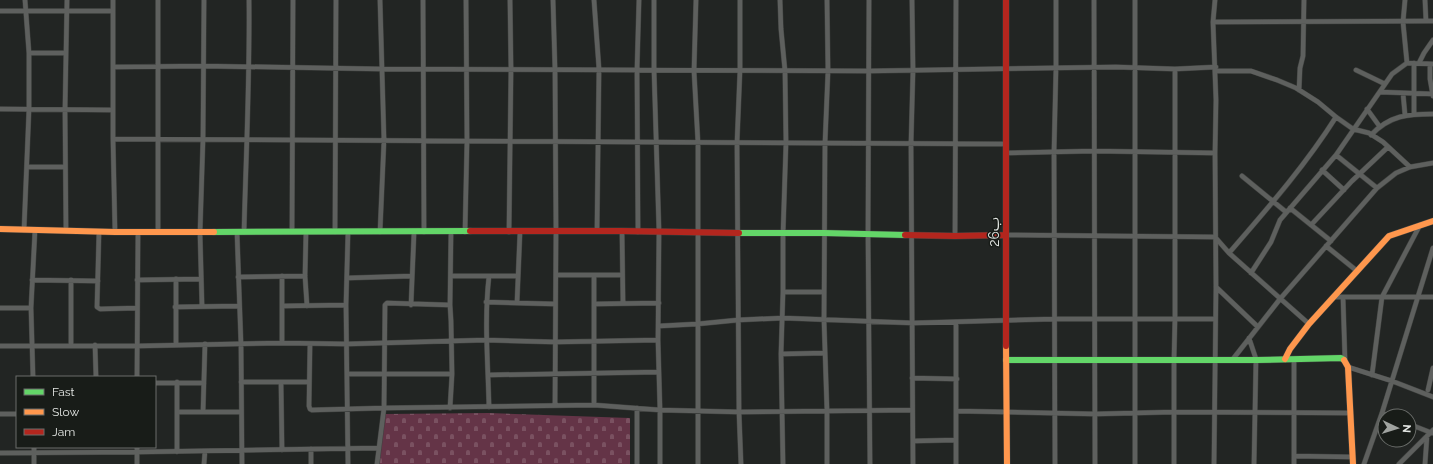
<svg xmlns="http://www.w3.org/2000/svg" width="1433" height="464" font-family="Raleway,'Noto Sans Arabic',sans-serif">
<style>
.cemetery{fill:url(#cemetery-stones)}
.lines{fill:none;stroke-linecap:round;stroke-linejoin:round}
.street-casing{stroke:#3f413f;stroke-width:5.5}
.fast-casing{stroke:#3f413f;stroke-width:7}
.slow-casing{stroke:#3f413f;stroke-width:7}
.jam-casing{stroke:#3f413f;stroke-width:7}
.street{stroke:#5e605e;stroke-width:4.5}
.fast{stroke:#63d668;stroke-width:6}
.slow{stroke:#ff974d;stroke-width:6}
.jam{stroke:#b3261e;stroke-width:6}
.labels{text-anchor:middle;stroke-width:3;stroke-linejoin:round;paint-order:stroke}
.street-label{font-size:14px;fill:#e4e7e4;stroke:#181c18}
</style>
<defs>
<pattern id="cemetery-stones" width="16" height="16" patternUnits="userSpaceOnUse"><rect width="16" height="16" fill="#643447"/><path d="M2 7V4a2 2 0 0 1 4 0v3zM10 15v-3a2 2 0 0 1 4 0v3z" fill="#7a5161"/></pattern>
</defs>
<rect width="100%" height="100%" fill="#222523"/>
<!-- cemetery -->
<path class="cemetery" d="M489 413 630 418V464H379L385 414Z"/>
<g class="lines">
<!-- street casing -->
<g class="street-casing">
<path id="street" d="M113 0V139L115 232
M380 0 384 140 380 232
M423 0 424 232
M553 0 555 69 556 232 555 405
M594 0 599 69 597 231
M654 0V70L659 231 658 340 660 410V464
M696 0 694 71 698 143V464
M740 0V70L737 143 739 412 741 464
M780 0 781 29 785 71 786 143 783 234V292L781 354 783 464
M869 0 868 234 870 464
M912 0 913 70 911 144 913 464
M1094 0 1095 464
M1135 0V464
M1405 0 1403 22 1407 63
M1425 0 1426 21
M0 11H113
M1213 22 1433 21
M29 53H66
M1419 63 1424 53 1433 40
M1430 64V79L1433 96
M113 67 204 66 381 69 869 71 1116 67 1175 69 1216 67
M1356 70 1385 84
M1216 71H1251L1277 80 1296 88 1318 102 1336 117 1353 129 1369 133 1383 142 1410 167
M1299 90 1300 68 1303 56 1304 0
M1380 92 1433 94
M1403 93 1405 115
M0 109 113 110
M1367 109 1380 127
M1414 114V63
M1371 135C1390 115 1408 114 1433 114
M113 139 1006 144
M1006 153 1094 151 1215 153
M1336 155 1377 188
M28 167H65
M1322 170 1344 190
M1242 176 1286 212
M1290 208 1331 241
M1311 225 1352 181 1388 147
M24 230 29 109V53L25 0
M66 231 65 110 67 0
M622 231 623 303
M99 232 97 307 100 309 137 308
M158 232V0
M237 232 241 344 242 464
M244 232C246 155 250 77 249 0
M292 232 293 0
M306 232 305 276 307 306
M335 232 336 0
M348 232 346 305 348 464
M465 232 467 141 466 0
M509 232 511 69 510 0
M638 232 637 70 639 0
M1005 235 1215 237 1229 253 1309 324
M955 236 956 0
M1326 246 1357 271
M1229 253C1267 209 1305 166 1336 117
M1251 273 1271 242 1280 220 1336 155 1392 74 1407 63 1433 64
M556 275H622
M594 275V405
M451 276H517
M238 277 305 276
M347 278 412 276
M32 280 98 281
M71 280V345
M137 280 201 279
M1216 287 1258 327
M783 292H824
M1334 297H1433
M1343 297 1345 361
M486 302 555 304
M517 303 520 232
M594 304 659 303
M411 305 414 233
M202 306 200 233 203 139 204 0
M282 306 346 305
M175 307 239 306
M0 308H31
M956 322V464
M659 326 697 324 738 320 783 318 913 323 1054 319H1215
M1249 338 1256 359 1254 464
M282 343V276
M176 344V279
M310 344 309 406 310 409 312 410 384 408 594 405 660 410 739 412 912 410
M95 345 96 377
M0 346H137L282 343 347 344 486 340 555 342 658 340
M781 354 825 353
M1233 359 1280 299 1377 188 1396 173 1410 167 1433 163
M1294 360V464
M1348 367 1392 381 1433 397
M348 374H452
M488 375 659 372
M1372 375 1382 297 1420 225
M33 377 31 308 35 230
M137 377 138 232
M912 378 957 379
M241 382H309
M281 382 282 450
M155 383H204
M1428 390 1433 368
M489 407C488 363 484 320 489 276
M450 408 452 374 451 321 450 305 451 232
M637 408V464
M957 411 1095 414 1174 412 1349 413
M177 412H241
M203 412 205 344
M1382 413 1389 416
M0 414H17
M1409 424 1432 433
M913 441 956 440
M137 447V464
M177 452V382
M0 453 137 452 378 448
M1294 456 1352 457
M34 464V447
M204 464 205 451
M311 464V449
M377 464 384 408 385 305 387 303 450 305
M827 464V411L824 320 825 143 828 71 827 0
M1055 464 1054 152 1056 68V0
M1174 464V359L1175 318V69
M1214 464 1216 287 1215 153 1216 100 1213 22 1215 0
M1364 464 1382 413 1433 248
M1399 464 1433 430
M1425 464 1427 436"/>
</g>
<!-- fast casing -->
<g class="fast-casing">
<path id="fast" d="M214 232 470 231
M739 233H824L905 235
M1006 360H1257L1341 358 1344 360"/>
</g>
<!-- slow casing -->
<g class="slow-casing">
<path id="slow" d="M0 229 115 232H214
M1006 346 1007 464
M1285 359 1290 349 1309 324 1389 236 1433 221
M1344 360 1348 367 1353 464"/>
</g>
<!-- jam casing -->
<g class="jam-casing">
<path id="jam" d="M470 231H622L739 233
M905 235 955 236 1005 235
M1006 346V0"/>
</g>
<!-- street -->
<use href="#street" class="street"/>
<!-- fast -->
<use href="#fast" class="fast"/>
<!-- slow -->
<use href="#slow" class="slow"/>
<!-- jam -->
<use href="#jam" class="jam"/>
</g>
<g class="labels">
<!-- street labels -->
<g class="street-label">
<text transform="translate(994 232) rotate(-90)" y="5">26ب</text>
</g>
</g>
<!-- legend -->
<rect x="16" y="376" width="140" height="72" fill="#181c18" stroke="#6a6d6a"/>
<rect x="24" y="389" width="20" height="6" fill="#63d668" stroke="#6a6d6a"/>
<text x="52" y="396" font-size="12" fill="#e4e7e4">Fast</text>
<rect x="24" y="409" width="20" height="6" fill="#ff974d" stroke="#6a6d6a"/>
<text x="52" y="416" font-size="12" fill="#e4e7e4">Slow</text>
<rect x="24" y="429" width="20" height="6" fill="#b3261e" stroke="#6a6d6a"/>
<text x="52" y="436" font-size="12" fill="#e4e7e4">Jam</text>
<!-- north arrow -->
<g transform="translate(1397 428) rotate(94)"><circle r="19" fill="#181c18" stroke="#6a6d6a"/>
<path d="M0-3L7 15L0 10L-7 15Z" fill="#a0a3a0"/>
<text y="-6" font-size="11" font-weight="bold" text-anchor="middle" fill="#e4e7e4">N</text>
</g>
</svg>
